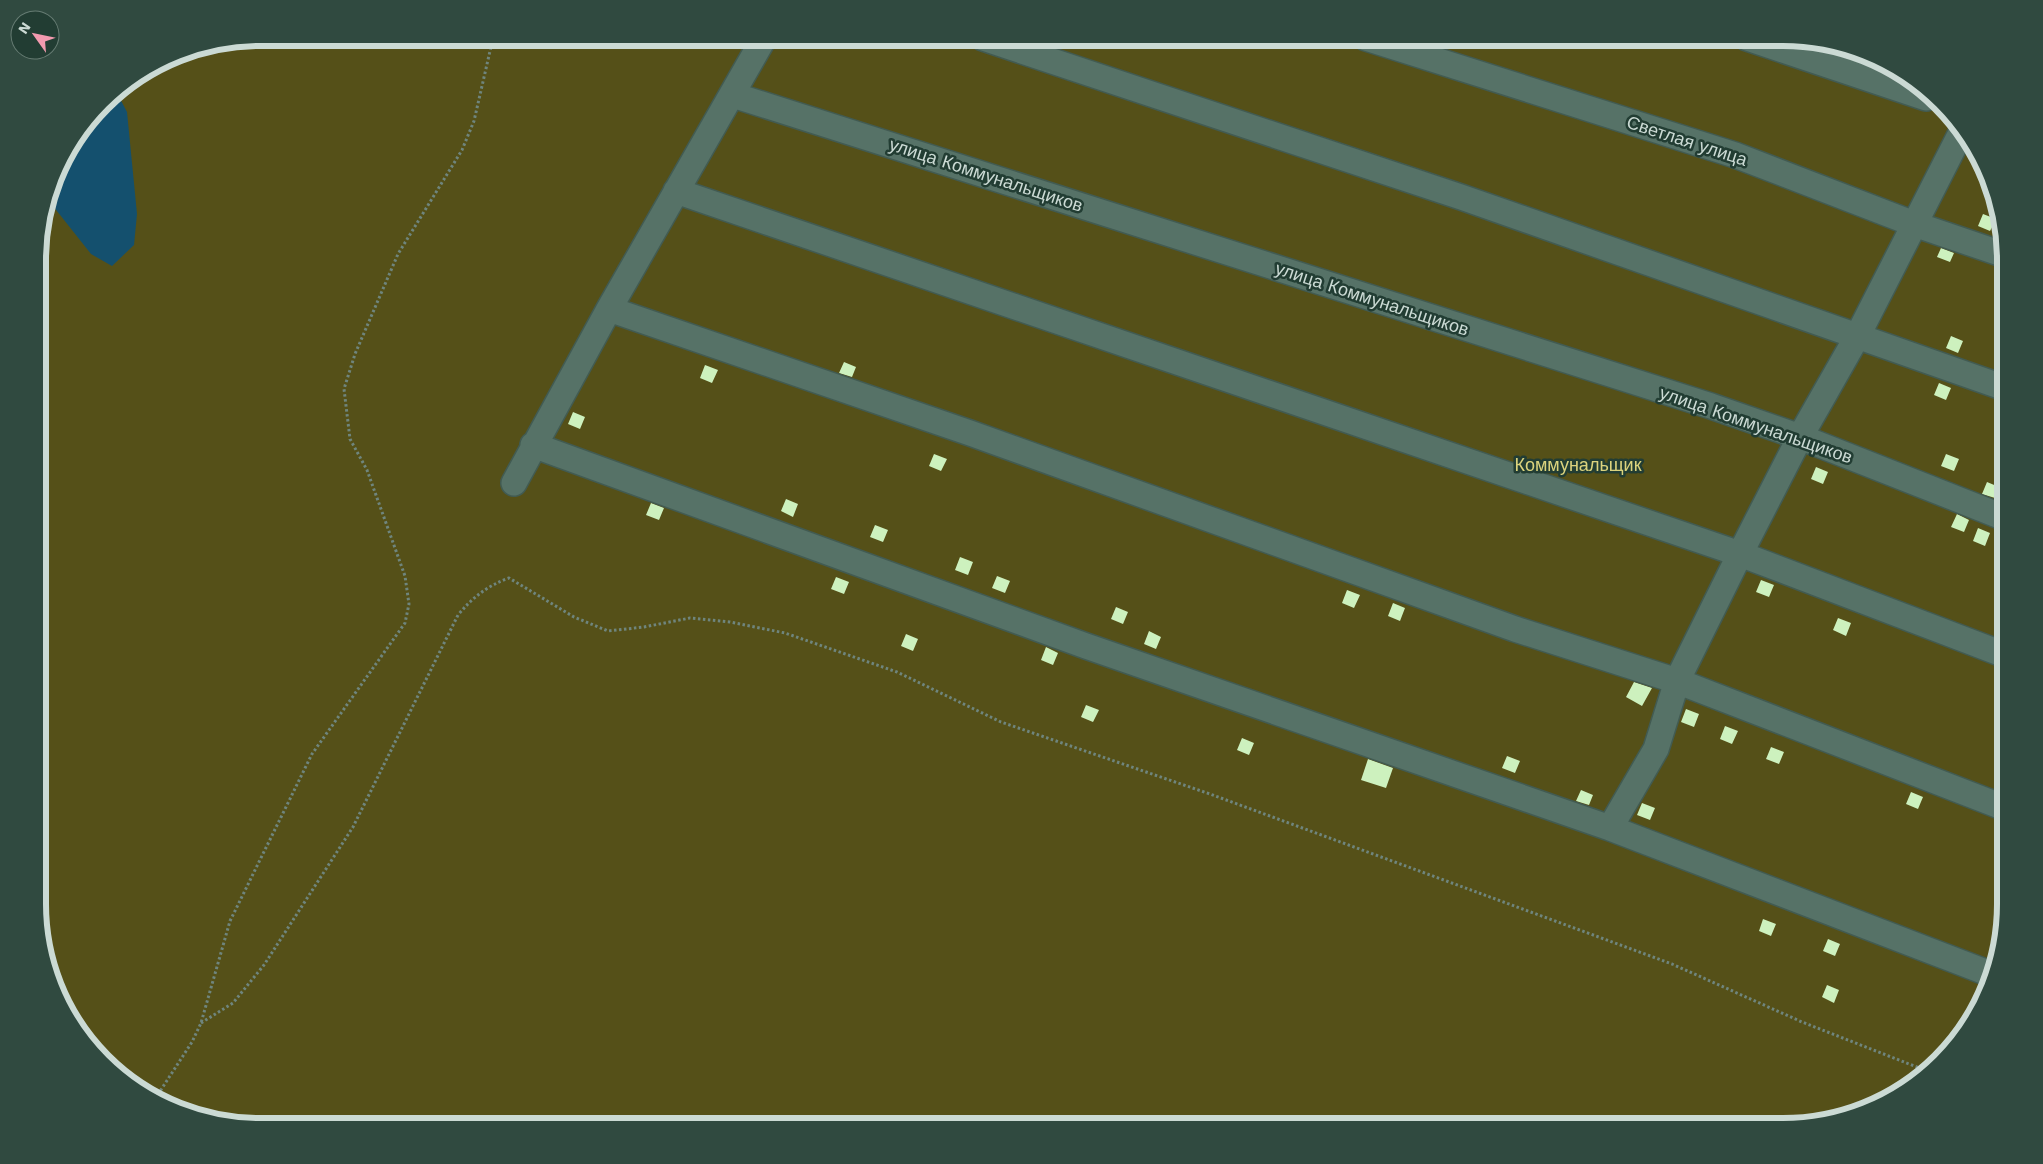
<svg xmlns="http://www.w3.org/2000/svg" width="2043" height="1164" font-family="'Work Sans',sans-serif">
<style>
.green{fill:#555018}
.water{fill:#14506e}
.building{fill:#cdf1be}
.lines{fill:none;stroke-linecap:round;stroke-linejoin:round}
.minor-casing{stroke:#425b52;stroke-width:28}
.path{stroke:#6f857d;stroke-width:3;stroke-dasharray:2.5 2.5;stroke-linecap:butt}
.minor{stroke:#567267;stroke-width:25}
.labels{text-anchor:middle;stroke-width:5;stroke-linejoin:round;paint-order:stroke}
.street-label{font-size:18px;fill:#cbdad4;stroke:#223d33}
.park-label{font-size:18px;fill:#dbd37d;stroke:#223d33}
.rim{fill:none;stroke:#cbdad4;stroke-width:6}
</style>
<rect width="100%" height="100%" fill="#223d33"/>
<!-- green -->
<path class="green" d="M261 38H1783L1840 45 1894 67 1968 137 1994 189 2005 246V918L1976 1015 1940 1061 1894 1096 1797 1126H260L203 1119 149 1097 75 1028 39 932V232L61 162 113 93 175 54Z"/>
<!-- water -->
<path class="water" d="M116 91 127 112 137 214 134 245 112 266 91 254 49 201 61 162Z"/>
<!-- building -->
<path class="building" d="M1983 214 1996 219 1990 231 1978 226Z
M1941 248 1954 253 1950 262 1937 257Z
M1951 336 1963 341 1958 353 1946 348Z
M844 362 856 367 852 377 839 373Z
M705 365 718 370 712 383 700 378Z
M1939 383 1951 388 1946 400 1934 395Z
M573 412 585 417 580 429 568 424Z
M934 454 947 459 941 471 929 466Z
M1946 454 1959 459 1954 471 1941 466Z
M1816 467 1828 472 1823 484 1811 479Z
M1987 482 1999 487 1995 498 1982 494Z
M786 499 798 504 793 517 781 511Z
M651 503 664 508 659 520 646 515Z
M1957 514 1969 520 1964 532 1951 527Z
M875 525 888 530 883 542 870 537Z
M1978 528 1990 533 1985 546 1973 541Z
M960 557 973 562 968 575 955 570Z
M997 576 1010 581 1005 593 992 588Z
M836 577 849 582 844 594 831 589Z
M1761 580 1774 585 1769 597 1756 592Z
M1347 590 1360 595 1354 608 1342 603Z
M1393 603 1405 608 1400 621 1388 616Z
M1116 607 1128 612 1123 624 1111 619Z
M1838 618 1851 623 1846 636 1833 630Z
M1149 631 1161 637 1156 649 1144 644Z
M906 634 918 639 913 651 901 646Z
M1046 647 1058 653 1053 665 1041 660Z
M1634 682 1652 688 1642 706 1626 697Z
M1086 705 1099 710 1093 722 1081 717Z
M1686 709 1699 714 1694 727 1681 722Z
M1725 726 1738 731 1732 744 1720 739Z
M1242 738 1254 743 1249 755 1237 750Z
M1771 747 1784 752 1779 764 1766 759Z
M1507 756 1520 761 1515 773 1502 768Z
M1368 759 1393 768 1386 788 1361 780Z
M1581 790 1593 795 1589 805 1576 801Z
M1911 792 1923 797 1918 809 1906 804Z
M1642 803 1655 808 1650 820 1637 815Z
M1763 919 1776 924 1771 936 1759 931Z
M1828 939 1840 944 1835 956 1823 951Z
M1827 985 1839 990 1834 1003 1822 997Z"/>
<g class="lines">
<!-- minor casing -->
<g class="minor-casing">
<path id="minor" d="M983 38 1461 197 2005 388
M1366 38 1735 155 1914 224 2005 255
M1747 38 1926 98
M733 95 1711 406 1800 437 2005 518
M676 191 1740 554 2005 655
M609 309 970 433 1515 629 1677 681 2005 808
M533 445 1086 646 1610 828 1988 973
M514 483 609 309 764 38
M1610 828 1656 749 1677 681 1740 554 1800 437 1858 335 1962 131"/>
</g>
<!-- path -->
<path class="path" d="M201 1023 233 1003 264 965 353 827 458 615C473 597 487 586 509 578L574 617 608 631 644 627 690 618 730 622 785 633 897 672 1001 722 1210 794 1672 964 1802 1022 1927 1071
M155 1099 192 1042 201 1023 230 921 312 754 405 623 409 604 405 576 367 470 350 439 344 389 355 354 398 254 462 150 474 121 493 38"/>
<!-- minor -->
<use href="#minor" class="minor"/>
</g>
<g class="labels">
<!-- street labels -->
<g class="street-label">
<text transform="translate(1687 141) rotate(18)" y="6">Светлая улица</text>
<text transform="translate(986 175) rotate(18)" y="6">улица Коммунальщиков</text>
<text transform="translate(1372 299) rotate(18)" y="6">улица Коммунальщиков</text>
<text transform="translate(1756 425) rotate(19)" y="6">улица Коммунальщиков</text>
</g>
<!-- park labels -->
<g class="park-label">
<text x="1578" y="471">Коммунальщик</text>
</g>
</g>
<!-- crop -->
<path d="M0 0H2043V1164H0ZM260 46H1783A214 214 0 0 1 1997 260V904A214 214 0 0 1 1783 1118H260A214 214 0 0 1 46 904V260A214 214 0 0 1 260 46Z" fill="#304a40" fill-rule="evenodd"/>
<path class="rim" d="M260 46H1783A214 214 0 0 1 1997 260V904A214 214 0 0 1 1783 1118H260A214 214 0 0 1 46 904V260A214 214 0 0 1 260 46Z"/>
<!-- north arrow -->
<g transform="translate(35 35) rotate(303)"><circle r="24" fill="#223d33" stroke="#667c73"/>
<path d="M0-4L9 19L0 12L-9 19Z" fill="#f29aaf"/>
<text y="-8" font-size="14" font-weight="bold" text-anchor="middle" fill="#cbdad4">N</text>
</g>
</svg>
